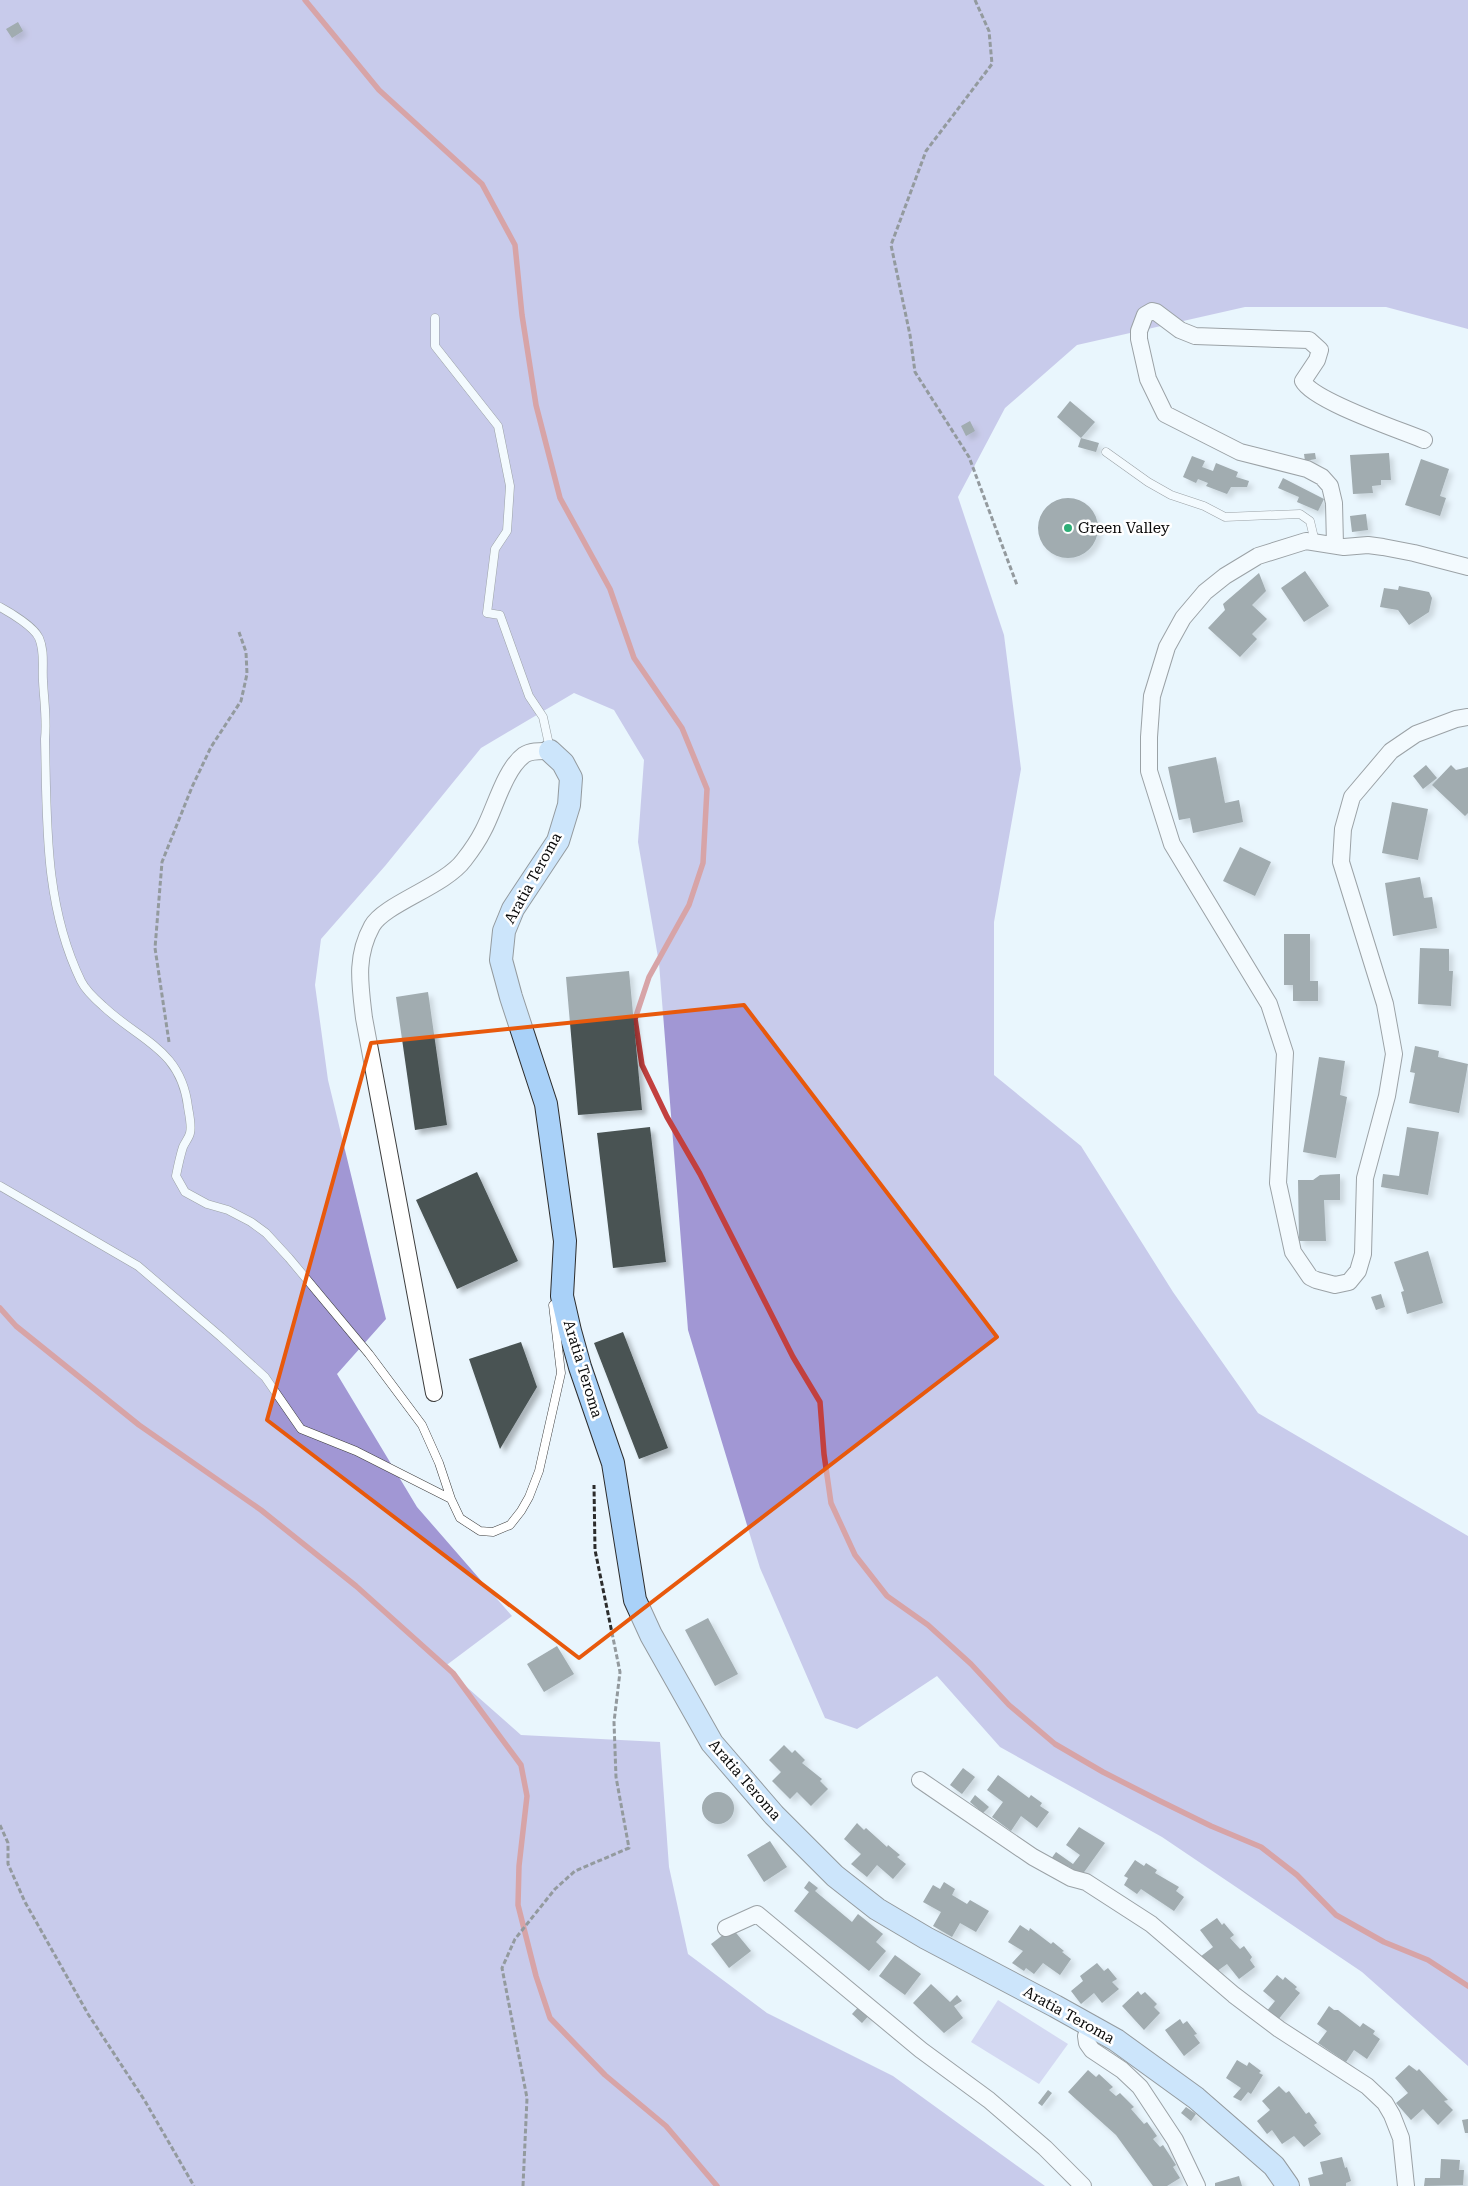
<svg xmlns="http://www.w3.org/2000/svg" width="1468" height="2186" font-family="'Roboto Serif',serif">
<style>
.green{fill:#bbb6e4}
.forest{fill:#a197d4}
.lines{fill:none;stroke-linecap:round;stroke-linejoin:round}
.stream{stroke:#c2403f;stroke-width:5.5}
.building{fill:#485252;filter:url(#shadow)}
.service-casing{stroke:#3d3d3d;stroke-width:9}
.minor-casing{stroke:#3d3d3d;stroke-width:18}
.secondary-casing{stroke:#2c2c2c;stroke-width:24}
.path{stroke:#2c2c2c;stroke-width:3;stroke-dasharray:5 2.5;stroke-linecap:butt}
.service{stroke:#fff;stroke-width:8}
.minor{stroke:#fff;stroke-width:16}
.secondary{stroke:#a9d1f8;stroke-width:22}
.marked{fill:none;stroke:#e8590c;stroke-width:4;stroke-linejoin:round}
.poi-dot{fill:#2eae77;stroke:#fff;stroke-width:2}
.labels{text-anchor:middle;stroke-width:5;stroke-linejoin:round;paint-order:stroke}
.poi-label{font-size:15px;fill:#0a0a0a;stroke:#fff;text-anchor:start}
.street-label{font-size:15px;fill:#0a0a0a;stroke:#fff}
</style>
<defs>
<filter id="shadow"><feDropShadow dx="4.5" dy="4.5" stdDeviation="2.5" flood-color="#0004"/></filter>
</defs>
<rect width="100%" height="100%" fill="#e9f5fd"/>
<!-- green -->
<path class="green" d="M998 2000 1068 2044 1039 2084 971 2042Z"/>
<!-- forest -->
<path class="forest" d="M0 0H1468V329L1386 307H1245L1077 345 1005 408 958 497 1004 635 1021 769 994 922V1075L1081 1146 1173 1292 1258 1413 1468 1536V2066L1362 1972 1162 1837 1000 1747 937 1676 857 1729 825 1718 760 1568 688 1330 659 963 638 842 644 760 614 710 574 693 481 748 385 866 321 939 315 985 328 1080 386 1319 337 1374 417 1507 512 1616 444 1667 521 1735 660 1742 669 1867 688 1954 767 2013 893 2076 1045 2186H0Z"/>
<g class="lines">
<!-- stream -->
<path class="stream" d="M305 0 379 90 482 184 515 245 522 315 536 405 560 498 610 589 634 658 682 728 707 789 703 863 689 905 649 977 635 1019 642 1065 667 1117 700 1174 793 1357 820 1402 824 1454 831 1503 855 1555 887 1596 928 1625 971 1664 1009 1705 1055 1744 1103 1772 1158 1800 1211 1826 1261 1847 1297 1875 1336 1915 1384 1942 1428 1960 1468 1986
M0 1308 16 1326 139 1425 261 1510 356 1586 453 1673 521 1765 527 1796 519 1866 518 1905 536 1976 550 2018 605 2075 666 2126 717 2186"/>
</g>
<!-- building -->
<path class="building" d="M18 22 23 31 12 38 6 29Z
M1070 401 1095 422 1081 438 1099 443 1096 452 1078 447 1081 438 1057 417Z
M970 421 975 431 966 436 961 426Z
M1315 453 1316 459 1305 461 1304 454Z
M1389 453 1391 480H1381V485L1372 486 1373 493 1353 494 1350 455Z
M1192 456 1205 461 1202 467 1213 471 1216 463 1238 472 1236 477 1249 481 1247 487H1231L1227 494 1206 486 1208 483 1198 479 1196 483 1183 477Z
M1421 459 1449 469 1440 496 1446 498 1440 516 1405 505Z
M1283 478 1324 499 1318 511 1297 502 1299 497 1278 488Z
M1038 528a30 30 0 1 1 60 0a30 30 0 1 1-60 0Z
M1366 514 1368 530 1352 532 1350 516Z
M1305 571 1329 606 1304 622 1281 588Z
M1259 573 1266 591 1252 605 1267 619 1252 634 1257 639 1240 657 1208 628 1225 610 1223 604Z
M1399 586 1429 592 1432 598 1429 612 1409 625 1398 610 1380 607 1384 588 1398 590Z
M1216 757 1225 803 1239 800 1243 822 1193 833 1190 818 1179 820 1168 767Z
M1426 765 1437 778 1423 789 1413 776Z
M1451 765 1456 770 1468 767V813L1465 816 1432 785Z
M1392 802 1428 809 1418 860 1382 853Z
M1240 847 1271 862 1255 896 1223 881Z
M1420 877 1424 898 1432 897 1437 928 1393 936 1385 883Z
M1284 934H1310V981H1318V1001H1293V985H1284Z
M1420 948 1449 949V971H1453L1451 1006 1418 1004Z
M629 971 642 1110 578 1115 566 977Z
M428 992 447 1125 415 1130 396 997Z
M1415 1046 1439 1051 1438 1057 1468 1064 1459 1113 1409 1103 1415 1073 1410 1072Z
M1319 1057 1345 1061 1340 1095 1347 1097 1336 1158 1303 1152Z
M650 1127 666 1262 613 1268 597 1133Z
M1407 1127 1439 1132 1428 1195 1381 1187 1383 1174 1399 1176Z
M477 1172 518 1261 457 1289 416 1200Z
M1340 1174V1200H1324L1326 1241H1299L1298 1180H1313L1320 1175Z
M1428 1251 1443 1303 1407 1314 1401 1292 1404 1291 1394 1262Z
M1381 1294 1385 1307 1376 1310 1371 1297Z
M623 1332 668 1448 639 1459 594 1343Z
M521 1342 537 1387 500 1449 469 1359Z
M708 1618 738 1674 715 1686 685 1630Z
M557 1646 574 1674 544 1692 527 1664Z
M784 1745 792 1753 795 1750 805 1760 802 1763 822 1779 820 1781 828 1789 811 1806 797 1792 790 1799 772 1781 781 1772 769 1760Z
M963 1768 975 1777 962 1794 950 1785Z
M998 1775 1029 1798 1031 1795 1042 1803 1040 1806 1049 1812 1037 1828 1021 1816 1011 1831 992 1817 1003 1802 987 1790Z
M702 1808a16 16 0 1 1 32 0a16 16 0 1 1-32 0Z
M975 1795 989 1807 983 1813 970 1802Z
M857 1823 864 1830 866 1828 887 1847 888 1845 900 1855 897 1857 906 1864 893 1879 877 1865 867 1877 851 1864 861 1854 844 1839Z
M1079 1827 1105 1843 1082 1875 1068 1866 1066 1869 1051 1859 1056 1852 1073 1864 1080 1855 1066 1845Z
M770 1841 787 1867 764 1882 747 1855Z
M1135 1860 1144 1866 1146 1863 1157 1870 1155 1873 1179 1887 1176 1891 1184 1897 1174 1911 1141 1889 1137 1894 1124 1885 1128 1878 1124 1876Z
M809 1881 818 1888 815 1891 852 1922 858 1914 883 1934 876 1942 886 1951 869 1971 794 1911 809 1892 804 1888Z
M944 1882 955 1889 952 1895 967 1904 970 1900 989 1911 976 1932 960 1923 952 1937 933 1926 941 1912 923 1902 933 1885 940 1889Z
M1217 1918 1222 1925 1224 1923 1234 1935 1230 1938 1240 1949 1244 1946 1252 1957 1250 1960 1255 1967 1239 1979 1227 1964 1213 1974 1200 1957 1213 1947 1200 1930Z
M1020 1925 1029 1931 1030 1928 1051 1944 1053 1942 1064 1951 1062 1952 1071 1959 1060 1975 1043 1963 1034 1974 1026 1968 1024 1971 1012 1963 1023 1951 1008 1942Z
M732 1928 751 1951 729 1968 711 1944Z
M895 1955 921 1974 905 1995 879 1976Z
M1097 1963 1104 1971 1108 1968 1117 1979 1112 1982 1119 1989 1102 2003 1094 1993 1081 2004 1071 1991 1083 1981 1080 1976Z
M1277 1975 1283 1980 1285 1977 1297 1987 1295 1989 1300 1993 1277 2021 1266 2012 1275 2001 1263 1991Z
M931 1984 950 2002 957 1995 962 2001 954 2006 963 2018 944 2033 913 2003Z
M1138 1991 1141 1995 1145 1992 1157 2004 1154 2007 1160 2013 1144 2030 1122 2006Z
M862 2003 872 2012 862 2023 852 2014Z
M1329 2006 1334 2010H1338L1360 2027 1363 2023 1375 2031 1373 2034 1380 2039 1367 2059 1354 2050 1346 2062 1318 2043 1327 2031 1317 2024Z
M1180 2019 1183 2024 1187 2021 1197 2034 1194 2035 1200 2043 1184 2056 1165 2030Z
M1237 2060 1247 2066 1249 2062 1261 2071 1259 2073 1263 2075 1251 2094 1248 2092 1241 2101 1233 2097 1241 2088 1226 2078Z
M1409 2065 1417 2071 1419 2069 1448 2100 1444 2101 1453 2110 1438 2125 1423 2109 1411 2120 1396 2103 1408 2093 1395 2078Z
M1088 2070 1096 2077 1099 2074 1113 2087 1109 2090 1116 2096 1120 2093 1134 2107 1131 2109 1144 2124 1147 2122 1157 2136 1153 2139 1160 2147 1163 2145 1176 2165 1173 2167 1180 2178 1167 2186H1153L1116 2135 1068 2092Z
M1279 2086 1286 2093 1289 2091 1306 2114 1309 2112 1317 2123 1314 2125 1321 2134 1304 2147 1294 2136 1282 2144 1272 2130 1267 2134 1257 2121 1270 2110 1262 2101Z
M1048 2090 1052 2093 1042 2106 1038 2103Z
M1186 2107 1196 2114 1191 2121 1181 2113Z
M1468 2119V2133H1465L1462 2120Z
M1342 2157 1345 2168 1347 2167 1351 2181 1346 2183V2186H1310L1308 2178 1323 2174 1320 2162Z
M1441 2159 1460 2160 1459 2170H1464L1463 2185 1424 2186 1425 2178H1440Z
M1239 2176 1242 2186H1215V2183Z"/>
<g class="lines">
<!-- service casing -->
<g class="service-casing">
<path id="service" d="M435 318V346L498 426 510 486 507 531 495 549 487 613 500 615 529 696 543 717 550 749
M1106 452 1148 482 1171 495 1204 506 1225 517 1300 514 1310 521 1315 542
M0 607C11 613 34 627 39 638 45 651 42 667 43 681 44 701 47 719 45 739 47 821 44 905 81 981 86 991 95 999 103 1006 140 1041 181 1049 188 1107 189 1114 192 1126 190 1133 189 1138 185 1142 183 1147 180 1156 178 1166 176 1176L185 1192 207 1204 228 1210 251 1222 266 1233 289 1258 369 1354 422 1425 439 1463 451 1499 460 1518 480 1531 493 1532 510 1525 521 1511 529 1497 539 1471 561 1373 553 1305 559 1300
M0 1186 138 1266 221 1337 265 1377 301 1429 356 1451 451 1499"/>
</g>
<!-- minor casing -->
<g class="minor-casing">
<path id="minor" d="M1335 545 1334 503 1330 486 1322 477 1307 469 1240 452 1165 414 1148 379 1139 339V331L1145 315 1152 311 1156 312 1180 330 1195 336 1309 340 1320 350 1317 360 1303 381C1313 401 1400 430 1424 440
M1468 567 1414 553 1383 547 1368 545 1344 547 1306 541 1258 556 1225 576 1205 592 1183 618 1167 647 1152 696 1149 737V771L1172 844 1269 1004 1285 1053 1278 1183 1293 1252 1310 1277 1316 1280 1335 1285 1349 1282 1358 1271 1363 1254 1365 1178 1387 1096 1394 1054 1385 1004 1341 862 1343 829 1352 797 1391 751 1416 734 1456 719 1468 717
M434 1393 364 1018C360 984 355 957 372 926 384 904 445 886 464 860 471 851 478 841 483 831 495 809 504 770 524 755 531 750 542 751 550 751
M920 1780 1033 1857 1071 1878 1086 1882 1151 1924 1234 1995 1279 2029 1367 2086 1385 2103 1392 2115 1401 2138 1406 2186
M726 1928 757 1914 921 2050 989 2100 1045 2148 1083 2186
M1091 2026 1086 2036 1087 2043 1092 2050 1122 2070 1140 2087 1175 2140 1197 2186"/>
</g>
<!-- secondary casing -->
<g class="secondary-casing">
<path id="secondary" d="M550 751 563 763 571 778 569 805 558 841 513 909 504 931 501 960 511 997 546 1104 565 1241 562 1296 570 1331 580 1367 613 1463 635 1600 651 1635 712 1743 774 1815 835 1876 877 1909 926 1938 1055 2006 1116 2040 1196 2098 1274 2166 1288 2186"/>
</g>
<!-- path -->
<path class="path" d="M975 0 989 31 992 64 926 151 891 245 910 335 915 372 969 457 1017 585
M169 1042 155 948 162 862 192 787 211 747 241 701 247 674 246 652 239 632
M0 1825 8 1843V1864L25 1902 88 2014 145 2101 194 2186
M523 2186 527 2098 502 1968 515 1939 555 1889 575 1871 629 1848 616 1777 614 1722 620 1672 595 1550 594 1485"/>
<!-- service -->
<use href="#service" class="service"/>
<!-- minor -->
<use href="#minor" class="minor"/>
<!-- secondary -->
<use href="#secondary" class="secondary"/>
</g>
<!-- marked area -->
<path d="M0 0H1468V2186H0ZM744 1005 997 1337 579 1658 267 1420 371 1043Z" fill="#e9f5fd" fill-opacity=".55" fill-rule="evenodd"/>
<path class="marked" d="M744 1005 997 1337 579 1658 267 1420 371 1043Z"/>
<!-- markers -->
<circle class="poi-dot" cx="1068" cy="528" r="5"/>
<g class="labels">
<!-- poi labels -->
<g class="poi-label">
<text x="1078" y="533">Green Valley</text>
</g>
<!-- street labels -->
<g class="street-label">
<text transform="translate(533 878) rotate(-61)" y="5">Aratia Teroma</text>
<text transform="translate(583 1369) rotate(73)" y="5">Aratia Teroma</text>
<text transform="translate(745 1780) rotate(49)" y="5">Aratia Teroma</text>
<text transform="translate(1069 2015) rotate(29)" y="5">Aratia Teroma</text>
</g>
</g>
</svg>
